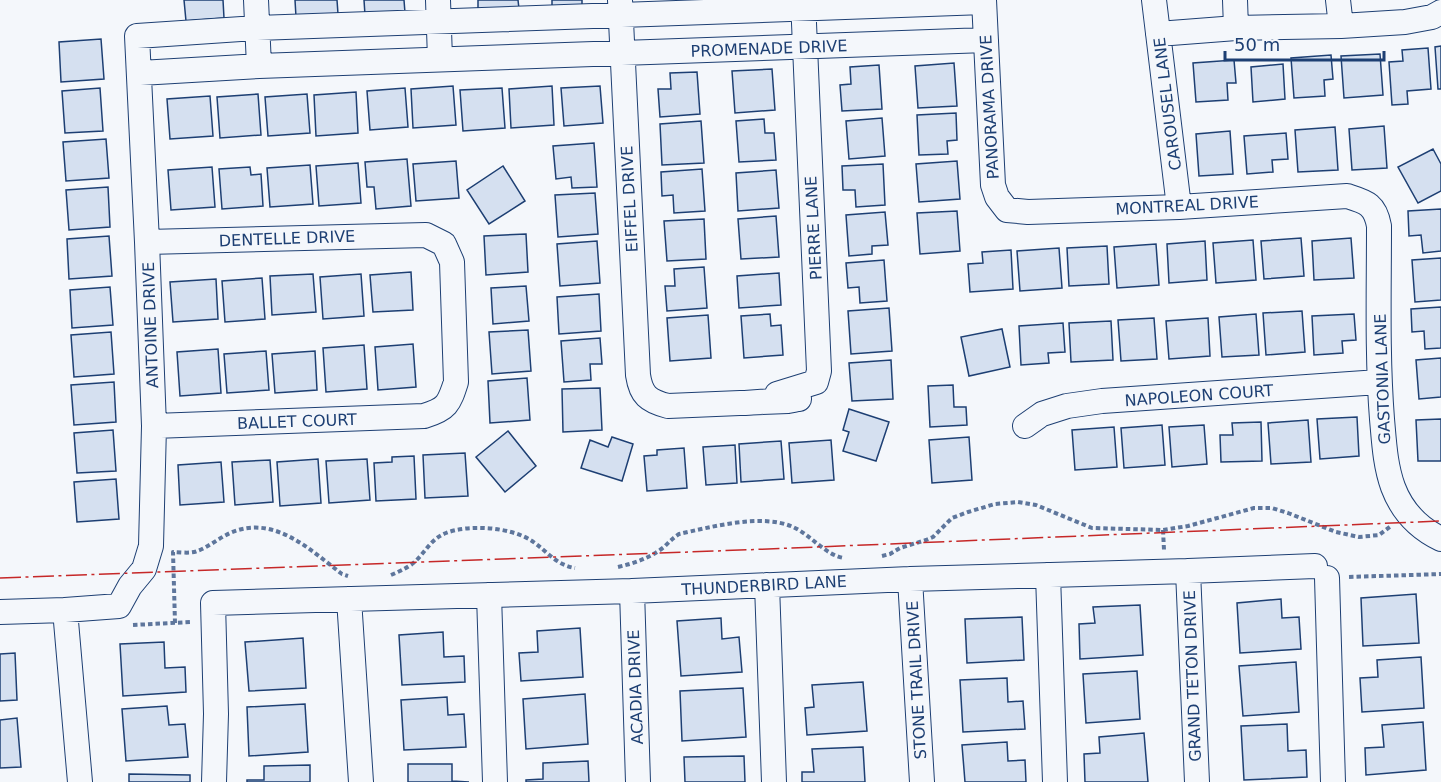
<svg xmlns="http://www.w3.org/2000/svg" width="1441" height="782" font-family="'DejaVu Sans',sans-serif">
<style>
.building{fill:#d5e0f0;stroke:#1d3f73;stroke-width:1.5}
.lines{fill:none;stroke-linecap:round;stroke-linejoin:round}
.minor-casing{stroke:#1d3f73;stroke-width:26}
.path{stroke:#5e769c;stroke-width:4;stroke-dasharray:4.5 3;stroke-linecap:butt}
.minor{stroke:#f4f7fb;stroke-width:24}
.power{stroke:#c62828;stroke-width:1.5;stroke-dasharray:21 4.5 3 4.5;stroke-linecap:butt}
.labels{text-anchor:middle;stroke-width:4.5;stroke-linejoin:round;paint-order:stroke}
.street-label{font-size:16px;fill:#1d3f73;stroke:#f4f7fb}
</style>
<rect width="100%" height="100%" fill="#f4f7fb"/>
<!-- building -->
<path class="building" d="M184 0H223L224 18 186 21Z
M295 0H337L338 14 296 17Z
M364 0H404L405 13 365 15Z
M478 0H518L519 9 478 11Z
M552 0H582V8L552 9Z
M101 39 104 79 61 82 59 42Z
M1441 46V89H1438L1435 47Z
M1428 48 1431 89 1407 91 1408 104 1392 105 1389 62 1403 61 1402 50Z
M1380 54 1383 95 1344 98 1341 56Z
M1331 55 1333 79 1324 80 1325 96 1294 98 1291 58Z
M1234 60 1236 83H1227L1228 100 1196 102 1193 63Z
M954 63 957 106 918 108 915 66Z
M1283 64 1285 99 1253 102 1251 67Z
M879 65 882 109 842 111 840 85 851 84 850 67Z
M772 69 775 110 735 113 732 71Z
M697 72 700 114 660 117 658 89H671L670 73Z
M453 86 456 125 413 128 411 89Z
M552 86 554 125 511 128 509 89Z
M600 86 603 123 564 126 561 88Z
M100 88 103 131 65 133 62 91Z
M405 88 408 127 370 130 367 91Z
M502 88 505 128 463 131 460 90Z
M356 92 358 133 316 136 314 95Z
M258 94 261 135 220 138 217 97Z
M307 94 310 133 268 136 265 97Z
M210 96 213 136 170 139 167 99Z
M956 113 957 140 947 141 948 154 919 155 917 115Z
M882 118 885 156 849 159 846 121Z
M764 119 765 133H774L776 160 739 162 736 121Z
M701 121 704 163 662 165 660 124Z
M1384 126 1387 168 1352 170 1349 129Z
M1335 127 1338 170 1298 172 1295 130Z
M1230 131 1233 174 1199 176 1196 134Z
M1286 133 1288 159 1272 160 1273 172 1247 174 1244 136Z
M106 139 109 178 66 181 63 142Z
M594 143 597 187 572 188 571 177 556 179 553 146Z
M1433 149 1441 164V191L1418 203 1398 167Z
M407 159 411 206 376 209 374 187H367L365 162Z
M456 161 459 198 416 201 413 164Z
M957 161 960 199 919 202 916 164Z
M358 163 361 203 319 206 316 166Z
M883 164 885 205 856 207 855 190H843L842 166Z
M310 165 313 204 270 207 267 168Z
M503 166 525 201 489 224 467 190Z
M212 167 215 207 171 210 168 170Z
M250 167 251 175 261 174 263 206 222 209 219 169Z
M702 169 705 211 674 213 673 195 662 196 661 172Z
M776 170 779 208 738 211 736 173Z
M108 187 110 227 69 230 66 190Z
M595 193 598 234 558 237 555 195Z
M1441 209V251L1423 253 1421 235 1409 236 1408 211Z
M957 211 960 251 920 254 917 213Z
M885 212 888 245 872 246V254L849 256 846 215Z
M776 216 779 257 741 259 738 219Z
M704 219 706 259 667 261 664 221Z
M526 234 528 272 486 275 484 236Z
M109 236 112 276 69 279 67 239Z
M1301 238 1304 276 1264 279 1261 241Z
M1351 238 1354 278 1314 280 1312 241Z
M1253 240 1256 280 1216 283 1213 243Z
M597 241 600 283 560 286 557 244Z
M1205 241 1207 280 1169 283 1167 244Z
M1156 244 1159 285 1117 288 1114 247Z
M1107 246 1109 284 1069 286 1067 248Z
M1059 248 1062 288 1020 291 1017 251Z
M1011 250 1013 289 970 292 968 264 983 263 982 252Z
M1441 258V300L1415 302 1412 260Z
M884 260 887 301 860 303 859 287 848 288 846 263Z
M704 267 707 308 667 311 665 286H675L674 269Z
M411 272 413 310 373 312 370 275Z
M779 273 781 305 739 308 737 276Z
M313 274 316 312 272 315 270 276Z
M361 274 364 316 323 319 320 277Z
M262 278 265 319 225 322 222 281Z
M216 279 218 319 173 322 170 282Z
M526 286 529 321 493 324 491 288Z
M110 287 113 325 72 328 70 290Z
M599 294 601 331 559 334 557 297Z
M1441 307V348L1425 349 1424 331 1412 332 1411 309Z
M889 308 892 351 851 354 848 311Z
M1302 311 1305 352 1266 355 1263 313Z
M770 314 771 326 781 325 783 355 744 358 741 316Z
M1256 314 1259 355 1222 357 1219 317Z
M1354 314 1356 340 1342 341 1343 353 1314 355 1312 316Z
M708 315 711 358 670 361 667 318Z
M1154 318 1157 359 1121 361 1118 320Z
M1208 318 1210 356 1169 359 1166 321Z
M1111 321 1113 360 1071 362 1069 323Z
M1063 323 1065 352 1048 353 1049 363 1021 365 1019 326Z
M1002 329 1010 367 969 376 961 337Z
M528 330 531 371 492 374 489 332Z
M111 332 114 374 74 377 71 335Z
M600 338 602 364H590L591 380 564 382 561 341Z
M413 344 416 387 378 390 375 347Z
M364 345 367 389 326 392 323 348Z
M218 349 221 393 180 396 177 352Z
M266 351 269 390 227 393 224 354Z
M315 351 317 390 275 393 272 354Z
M1441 358V397L1419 399 1416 360Z
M891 360 893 399 852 401 849 363Z
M527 378 530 420 490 423 488 381Z
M114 382 116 422 74 425 71 385Z
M953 385 954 407H966L967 425 930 427 928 386Z
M600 388 602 430 563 432 562 389Z
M849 409 889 422 876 461 843 451 849 432 843 430Z
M1357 417 1359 456 1320 459 1317 419Z
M1441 419V461H1418L1416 420Z
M1308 420 1311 462 1271 464 1268 423Z
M1261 422 1262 461 1221 462 1220 435H1233L1232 423Z
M1162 425 1165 465 1124 468 1121 428Z
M1204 425 1207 464 1172 467 1169 427Z
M1114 427 1117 467 1075 470 1072 430Z
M113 430 116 471 77 473 74 433Z
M508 431 536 466 505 492 476 457Z
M612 437 633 444 622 481 581 468 590 440 608 447Z
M969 437 972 480 932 483 929 440Z
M831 440 834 480 792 483 789 443Z
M781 441 784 479 741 482 739 444Z
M735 445 737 483 706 485 703 447Z
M684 448 687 488 647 491 644 456 657 455V450Z
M465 453 468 496 425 498 423 455Z
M414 456 416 499 376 501 374 463 392 462V457Z
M318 459 321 503 280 506 277 462Z
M367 459 370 500 329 503 326 461Z
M270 460 273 502 235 505 232 462Z
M221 462 224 502 180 505 178 465Z
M116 479 119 519 77 522 74 482Z
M1416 594 1419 643 1363 646 1361 598Z
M1281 599 1282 618 1299 617 1301 649 1240 653 1237 603Z
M1140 605 1143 655 1080 659 1079 624 1095 623 1093 607Z
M1022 617 1024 660 967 663 965 619Z
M721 618 722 639 739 637 742 672 681 676 677 621Z
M580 628 583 677 521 681 519 653 538 652 537 631Z
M443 632 444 657 464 656 465 682 402 685 399 635Z
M303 638 306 688 249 691 245 642Z
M164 642 165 668 185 667 186 692 123 696 120 644Z
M15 653 17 700 0 701V654Z
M1421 657 1424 708 1362 712 1360 678 1378 677 1377 660Z
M1296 662 1299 712 1243 716 1239 666Z
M1137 671 1140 719 1086 723 1083 674Z
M1007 678 1008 702 1023 701 1025 729 963 732 960 680Z
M863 682 867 731 807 735 805 708 814 707 812 685Z
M743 688 746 737 682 741 680 691Z
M585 694 588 744 526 749 523 699Z
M447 697 448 715 464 714 466 747 404 750 401 700Z
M305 704 308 752 249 756 247 707Z
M167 706 169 725 185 724 188 757 126 761 122 709Z
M17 718 21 767 0 768V720Z
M1423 722 1426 770 1366 775 1365 748 1384 747 1382 725Z
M1287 724 1288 751 1306 750 1307 777 1244 780 1241 726Z
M1144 733 1148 782H1085L1084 754 1100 753 1099 737Z
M1007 742 1008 761 1025 760 1026 782H965L962 745Z
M863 747 865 782H802V772H814L812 749Z
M744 756 745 782H685L684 757Z
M588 761 589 782H526V780L543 779V763Z
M408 764H452V781L469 782H408Z
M310 765V782H247V780H264V766Z
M129 774 190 775V782H129Z"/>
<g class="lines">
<!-- minor casing -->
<g class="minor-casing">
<path id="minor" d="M256 0 259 66
M438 0 440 59
M620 0 638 375C641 395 648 401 668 406L788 401 799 399 745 403
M984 0 993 185 997 197 1007 210 1028 212 1179 207 1347 196C1366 202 1375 204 1379 226 1379 290 1377 355 1382 419 1384 441 1385 465 1393 487 1402 511 1418 528 1441 539
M1154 0 1179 207
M1235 0 1236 28
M1338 0 1341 26
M1158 34 1236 28 1341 26 1405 22 1432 17 1441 12
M140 73 259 66 986 40
M147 242 426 235 444 244 452 262 456 382C449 404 447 409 424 416L154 426
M777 394 816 382 819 371 803 0
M1025 426 1042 414 1067 406 1102 401 1379 382
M1188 571 1197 782
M1048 575 1055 782
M1327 578 1333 782
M910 579 922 782
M767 585 774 782
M632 591 638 782
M489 595 495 782
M349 599 361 782
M65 610 80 782
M0 612 65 610 119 606 130 586 144 569 151 546 154 426 147 242 137 36 257 28 984 2
M214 782 216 714 213 603 632 591 910 579 1188 571 1315 566"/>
</g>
<!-- path -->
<path class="path" d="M1163 530 1164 550
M882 556 890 554 900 548 926 540 933 537 952 518 968 512 995 504 1018 502 1036 505 1092 528 1163 530 1188 526 1254 508H1272L1288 513 1336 532 1359 537 1379 535 1391 526
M618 567C635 563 650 558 664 547 669 542 673 538 679 534 711 527 762 513 793 527 811 535 825 555 844 558
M391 575C398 572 405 569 412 564 425 554 430 539 446 533 469 524 511 527 532 541 547 551 556 565 575 568
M1349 577 1441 574
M175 623 173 552C180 552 190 554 197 551 207 548 219 538 230 533 274 514 309 549 342 574L348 576
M133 625 191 622"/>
<!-- minor -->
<use href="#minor" class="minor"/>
<!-- power -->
<path class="power" d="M0 578 768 549 1441 521"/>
</g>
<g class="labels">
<!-- street labels -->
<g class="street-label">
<text transform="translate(769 48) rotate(-2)" y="6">PROMENADE DRIVE</text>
<text transform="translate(1167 104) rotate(-97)" y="6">CAROUSEL LANE</text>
<text transform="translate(989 107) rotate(-93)" y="6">PANORAMA DRIVE</text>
<text transform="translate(629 199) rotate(-93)" y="6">EIFFEL DRIVE</text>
<text transform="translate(1187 205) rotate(-3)" y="6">MONTREAL DRIVE</text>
<text transform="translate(813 228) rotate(-93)" y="6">PIERRE LANE</text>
<text transform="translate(287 238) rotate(-2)" y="6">DENTELLE DRIVE</text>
<text transform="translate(150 325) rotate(-92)" y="6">ANTOINE DRIVE</text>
<text transform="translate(1382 379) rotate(-92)" y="6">GASTONIA LANE</text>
<text transform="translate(1199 395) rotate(-4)" y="6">NAPOLEON COURT</text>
<text transform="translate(297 421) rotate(-2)" y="6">BALLET COURT</text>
<text transform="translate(764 585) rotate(-3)" y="6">THUNDERBIRD LANE</text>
<text transform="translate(1192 676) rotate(-92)" y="6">GRAND TETON DRIVE</text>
<text transform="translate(916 680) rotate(-93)" y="6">STONE TRAIL DRIVE</text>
<text transform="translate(635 687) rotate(-92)" y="6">ACADIA DRIVE</text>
</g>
</g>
<!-- scale -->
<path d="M1225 51v9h159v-9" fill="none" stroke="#1d3f73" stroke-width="3"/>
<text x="1234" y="51" font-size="18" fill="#1d3f73" stroke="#f4f7fb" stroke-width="4.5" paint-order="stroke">50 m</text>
</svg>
